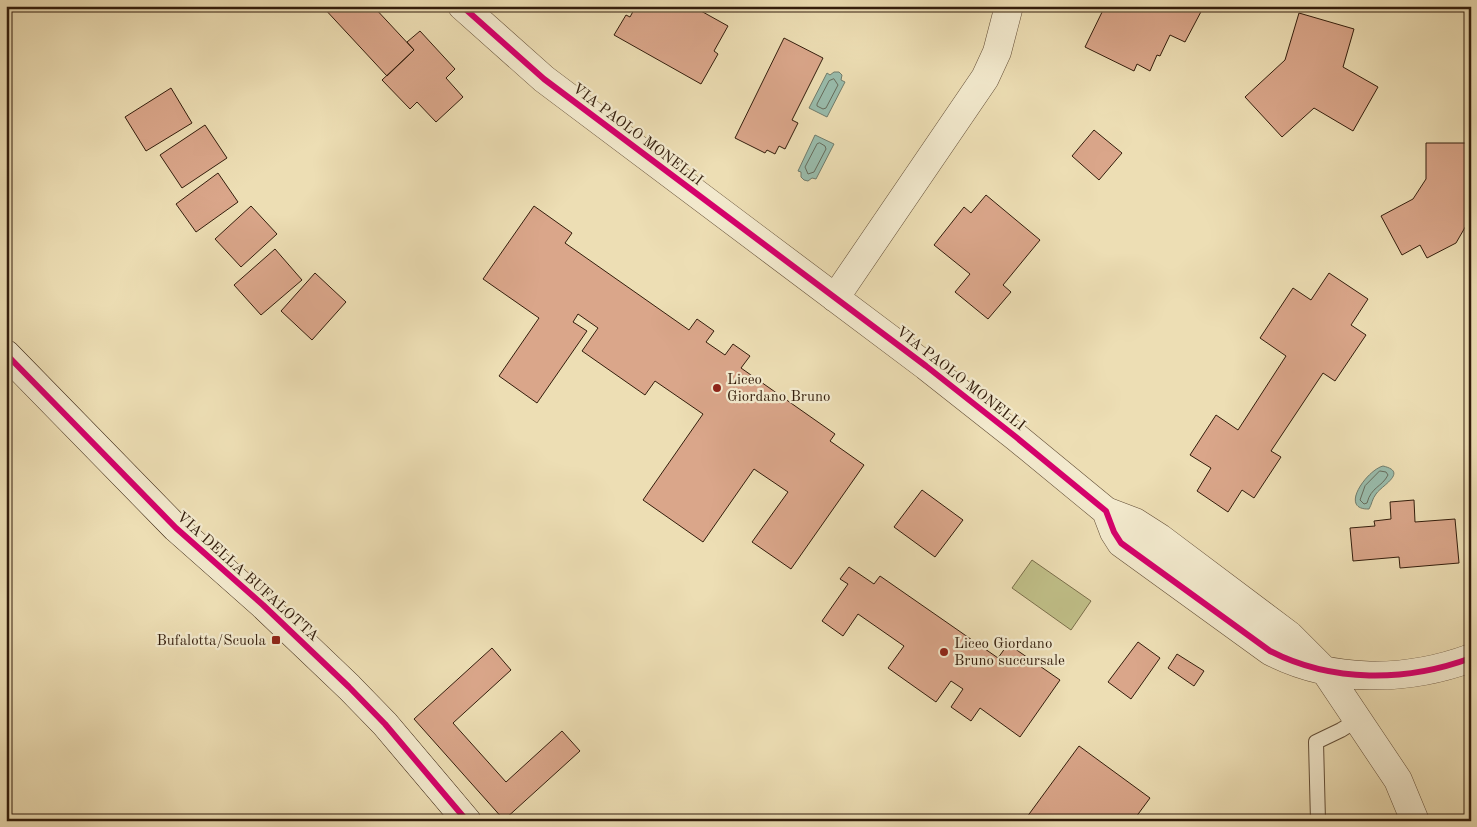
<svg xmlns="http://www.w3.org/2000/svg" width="1477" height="827" font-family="'Old Standard TT',serif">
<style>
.green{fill:#c0bf88;stroke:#7a6e4a}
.water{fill:#99bcac;stroke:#707c6c}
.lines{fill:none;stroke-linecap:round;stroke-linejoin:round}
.shore{stroke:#666c5c;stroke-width:1}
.building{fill:#daa68a;stroke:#331d0c}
.lane-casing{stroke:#624d36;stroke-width:16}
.street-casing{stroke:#624d36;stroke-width:29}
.secondary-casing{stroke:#331d0c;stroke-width:29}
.lane{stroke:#f3eace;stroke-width:14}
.street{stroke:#f3eace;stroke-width:28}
.secondary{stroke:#f3eace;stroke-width:28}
.cycleway-casing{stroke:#f3eace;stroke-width:9}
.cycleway{stroke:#d6006c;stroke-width:6}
.poi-dot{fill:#8f2418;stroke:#f3eace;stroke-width:2}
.labels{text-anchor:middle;stroke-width:4.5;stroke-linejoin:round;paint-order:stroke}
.street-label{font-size:15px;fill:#331d0c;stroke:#f3eace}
.poi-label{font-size:15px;fill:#331d0c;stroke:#f3eace;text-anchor:start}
</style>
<rect width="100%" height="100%" fill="#eddeb4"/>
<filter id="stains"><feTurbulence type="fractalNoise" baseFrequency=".004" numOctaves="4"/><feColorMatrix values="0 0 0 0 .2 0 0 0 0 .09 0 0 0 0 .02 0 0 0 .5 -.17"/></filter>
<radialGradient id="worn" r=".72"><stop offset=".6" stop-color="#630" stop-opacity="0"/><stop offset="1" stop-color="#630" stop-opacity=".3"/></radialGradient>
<!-- green -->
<path class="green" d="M1032 560 1091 601 1071 630 1012 588Z"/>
<!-- water -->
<path class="water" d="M834 72H839L842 75 841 80 845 82 827 117 809 108 827 73 830 75Z
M815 135 834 144 816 179 812 178 808 181 804 180 801 177V172L798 171Z
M1383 466C1409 472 1381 486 1376 494 1372 499 1372 504 1369 509 1338 510 1367 470 1383 466Z"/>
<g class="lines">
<!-- shore -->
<path class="shore" d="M834 79 838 85 826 108 823 109 817 106V104L829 81Z
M820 143 825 146 826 149 814 172 808 174 805 167 817 144Z
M1380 471 1386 472 1388 475C1382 487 1371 487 1367 503L1364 504 1360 500 1365 486Z"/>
</g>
<!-- building -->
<path class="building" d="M322 6H373L414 50 387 76Z
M636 6H692L728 26 714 51 718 54 701 84 614 35 626 15 630 17Z
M1105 6H1204L1185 42 1170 35 1160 56 1157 55 1150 71 1137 64 1134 71 1085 47Z
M1299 13 1354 29 1343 67 1378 87 1353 131 1314 108 1282 137 1245 97 1285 60Z
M420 31 455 69 446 78 463 97 436 122 417 102 410 109 382 80 414 50 407 42Z
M784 38 823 58 792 120 798 123 785 149 779 146 775 154 767 150 765 153 735 138Z
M171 88 192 123 146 151 125 117Z
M205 125 227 158 182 188 160 155Z
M1094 130 1122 153 1099 180 1072 156Z
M1426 143H1471V217L1456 243 1427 258 1420 245 1402 255 1381 216 1413 199 1426 179Z
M218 173 238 202 196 232 176 204Z
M986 195 1040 240 1003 285 1011 292 988 319 955 292 970 274 934 245 964 207 971 213Z
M251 206 277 234 241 267 215 239Z
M534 206 572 233 565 243 689 330 697 319 714 331 706 342 725 355 733 344 750 356 741 368 835 434 830 441 864 465 791 569 752 542 788 492 754 469 703 542 643 500 703 414 655 381 645 395 582 351 598 328 578 314 573 322 587 331 537 403 499 376 539 318 483 279Z
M275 249 302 280 261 315 234 285Z
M315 273 346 302 312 340 281 311Z
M1329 273 1368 299 1351 325 1366 335 1335 381 1323 373 1271 451 1281 457 1254 498 1242 490 1228 512 1197 491 1211 468 1190 455 1216 415 1238 430 1286 356 1260 338 1293 288 1311 300Z
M922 490 963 520 935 557 894 527Z
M1414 500 1415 522 1455 519 1459 563 1400 568 1399 557 1353 561 1350 528 1375 526 1374 521 1391 519 1390 502Z
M849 567 874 584 880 576 998 658 1008 644 1060 680 1020 737 980 708 971 721 951 707 963 689 951 681 936 702 888 668 904 646 858 614 843 636 822 621 848 584 840 579Z
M1138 642 1160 658 1131 699 1108 682Z
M492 648 511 670 453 723 506 782 562 731 580 751 504 820 414 719Z
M1177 654 1204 671 1194 686 1168 668Z
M1079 746 1150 798 1133 821H1024Z
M1181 817 1259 818V821H1181Z"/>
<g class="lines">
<!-- lane casing -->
<g class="lane-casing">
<path id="lane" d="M1318 821 1316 742 1341 730 1357 720"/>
</g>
<!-- street casing -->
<g class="street-casing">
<path id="street" d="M462 6 544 79 926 366 1016 437 1106 511 1114 532 1121 543 1270 651C1332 683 1406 682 1471 658
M835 298 985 78 997 52 1009 6
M1106 511 1135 522 1160 538 1289 635 1325 671 1398 780 1415 821"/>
</g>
<!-- secondary casing -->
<g class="secondary-casing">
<path id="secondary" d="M6 354 176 528 263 605 349 687 385 724 467 821"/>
</g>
<!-- lane -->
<use href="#lane" class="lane"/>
<!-- street -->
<use href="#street" class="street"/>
<!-- secondary -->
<use href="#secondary" class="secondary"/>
<!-- cycleway casing -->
<g class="cycleway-casing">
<path id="cycleway" d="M462 6 544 79 926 366 1016 437 1106 511 1114 532 1121 543 1270 651C1332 683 1406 682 1471 658
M6 354 176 528 263 605 349 687 385 724 467 821"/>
</g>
<!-- cycleway -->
<use href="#cycleway" class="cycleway"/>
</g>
<!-- markers -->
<g class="poi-dot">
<circle cx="717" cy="388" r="5"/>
<rect x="271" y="635" width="10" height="10" rx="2.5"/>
<circle cx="944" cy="652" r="5"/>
</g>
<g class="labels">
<!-- street labels -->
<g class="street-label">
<text transform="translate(638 134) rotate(37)" y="5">VIA PAOLO MONELLI</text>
<text transform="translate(961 378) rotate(38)" y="5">VIA PAOLO MONELLI</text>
<text transform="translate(248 576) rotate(42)" y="5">VIA DELLA BUFALOTTA</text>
</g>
<!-- poi labels -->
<g class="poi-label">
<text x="727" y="384">Liceo<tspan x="727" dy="17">Giordano Bruno</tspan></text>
<text x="266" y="645" text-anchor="end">Bufalotta/Scuola</text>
<text x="954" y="648">Liceo Giordano<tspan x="954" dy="17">Bruno succursale</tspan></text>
</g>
</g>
<!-- margin -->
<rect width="1477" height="827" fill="none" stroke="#eddeb4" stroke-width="25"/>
<rect x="8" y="8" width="1462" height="812" fill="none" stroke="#331d0c" stroke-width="2.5"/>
<rect x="12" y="12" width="1452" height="802" fill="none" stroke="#331d0c"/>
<rect width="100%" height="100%" filter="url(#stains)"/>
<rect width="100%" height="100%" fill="url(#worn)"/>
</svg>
